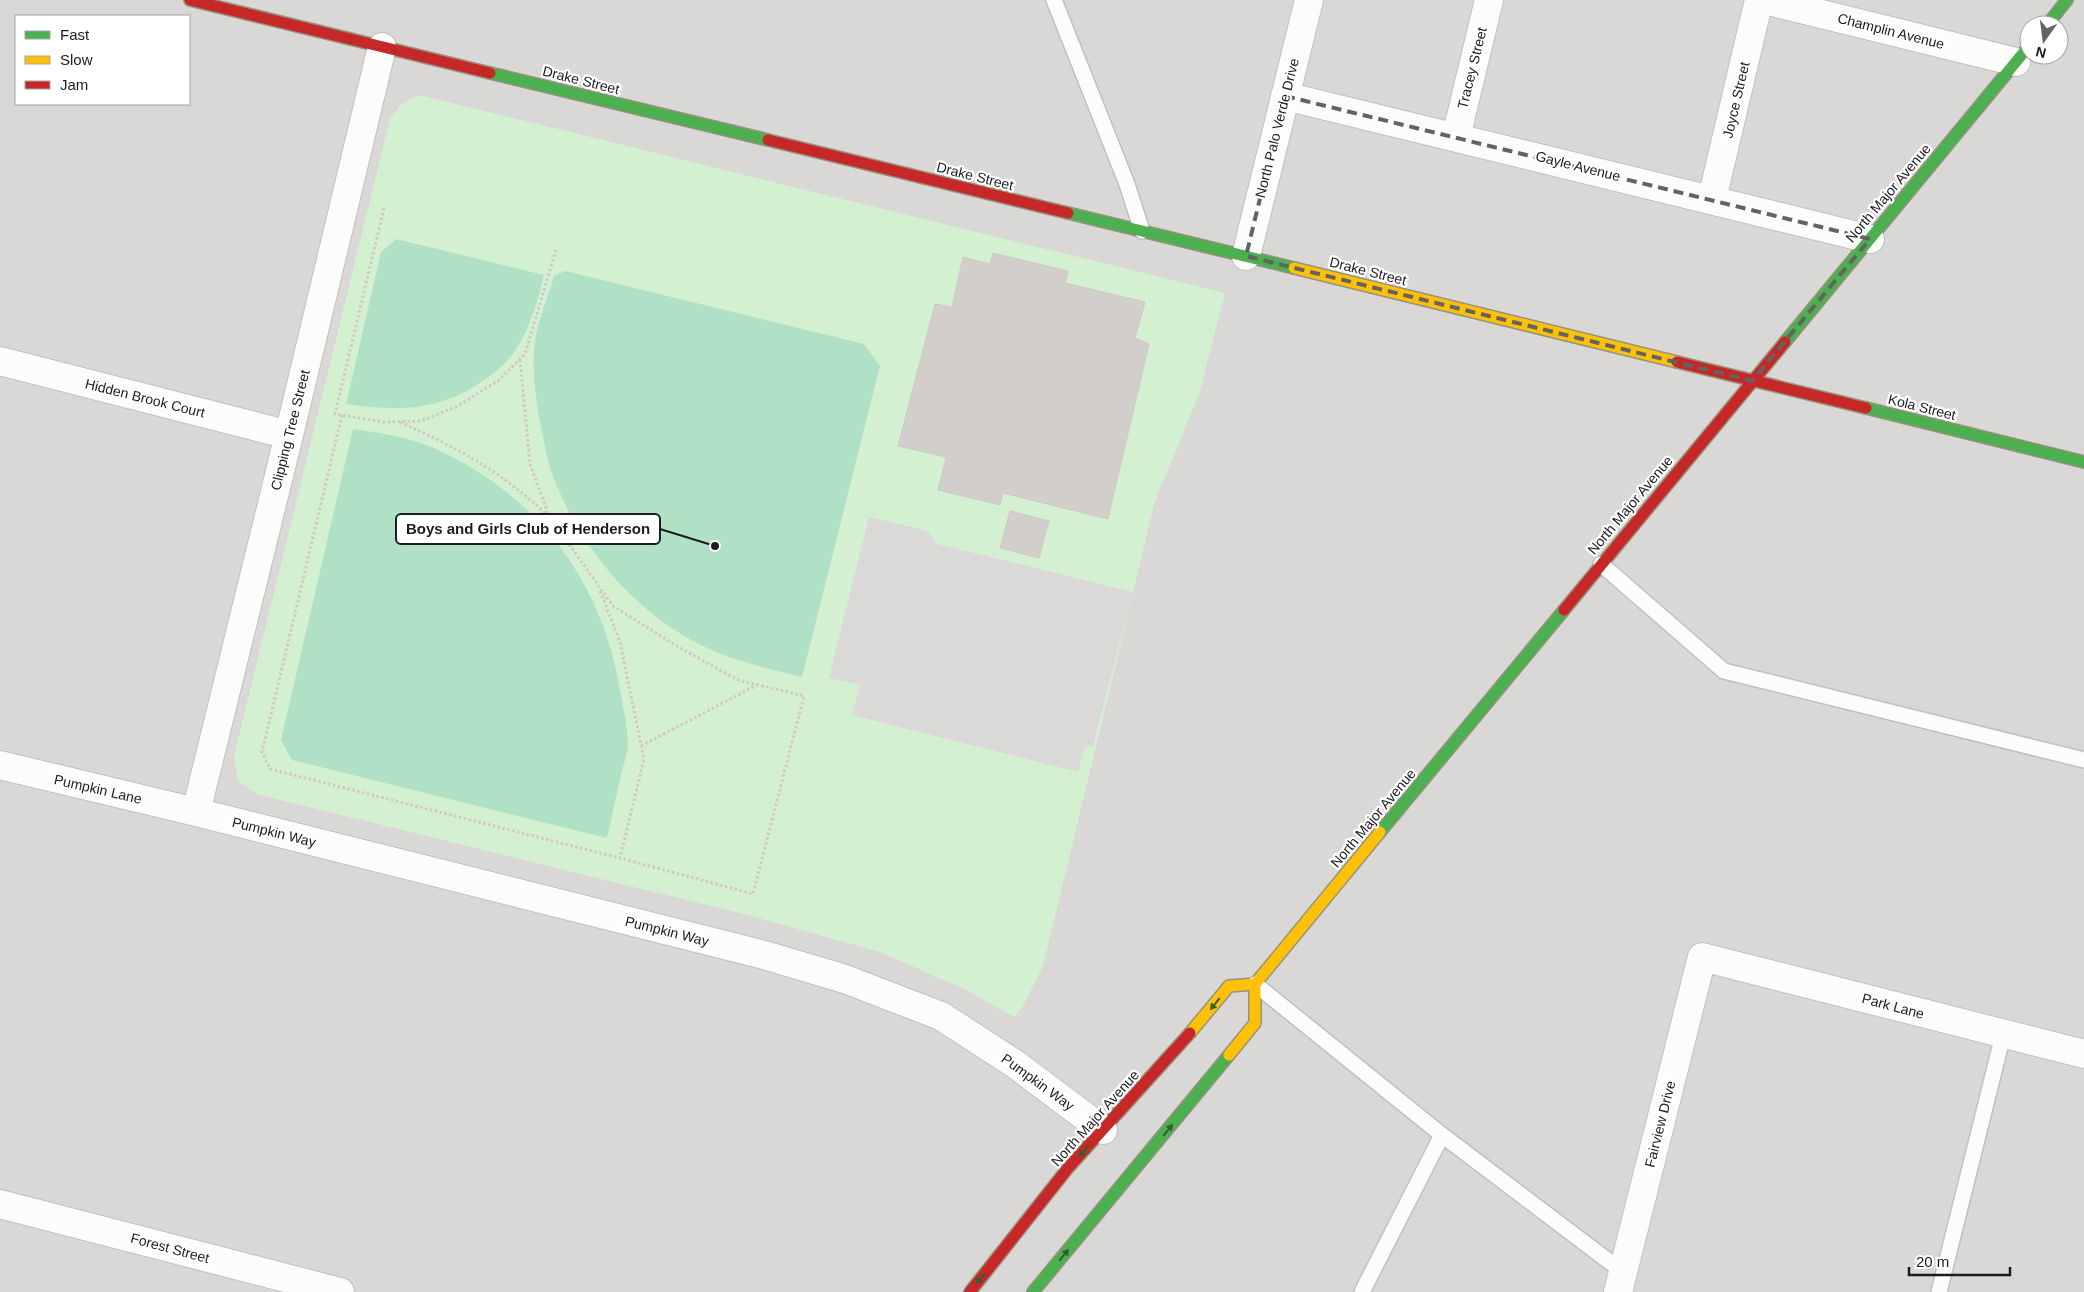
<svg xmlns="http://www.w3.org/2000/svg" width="2084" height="1292" font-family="Arial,sans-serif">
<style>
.residential{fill:#dad8d6;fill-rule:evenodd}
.park{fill:#d3f1d0}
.pitch{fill:#b0e1c7}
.parking{fill:#dbd9d8}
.building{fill:#d2cecc;stroke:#cec9c6}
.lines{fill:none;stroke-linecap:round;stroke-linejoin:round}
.lane-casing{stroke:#c2c0bf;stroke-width:18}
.street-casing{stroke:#c2c0bf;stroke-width:30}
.fast-casing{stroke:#95937d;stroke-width:14}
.slow-casing{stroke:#95937d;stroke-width:14}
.jam-casing{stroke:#95937d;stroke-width:14}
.path{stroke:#d5c6c5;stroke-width:3;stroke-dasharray:2.5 2.5;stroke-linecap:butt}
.lane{stroke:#fcfcfb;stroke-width:15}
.street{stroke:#fcfcfb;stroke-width:28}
.fast{stroke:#4caf50;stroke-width:11}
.slow{stroke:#ffc107;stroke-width:11}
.jam{stroke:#c62828;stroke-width:11}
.oneway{fill:#325e33}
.marked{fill:none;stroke:#646362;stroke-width:4;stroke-dasharray:10 6;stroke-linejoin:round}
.labels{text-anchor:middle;stroke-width:4.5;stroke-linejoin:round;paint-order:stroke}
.street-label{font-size:14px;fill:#1c1c1c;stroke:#fff}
.leader{fill:none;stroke:#1c1c1c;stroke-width:2}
.callout-dot{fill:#1c1c1c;stroke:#fff;stroke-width:2}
.callout{fill:#fff;stroke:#1c1c1c;stroke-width:2}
.callout-label{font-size:15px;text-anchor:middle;font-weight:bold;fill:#1c1c1c}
</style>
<rect width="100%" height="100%" fill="#ebe8e5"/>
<!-- residential -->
<path class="residential" d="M0 0H2084V1292H0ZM16 16H189V104H16ZM2029 25H2059V55H2029Z"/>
<!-- park -->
<path class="park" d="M419 95 1225 293 1199 394 1155 501 1043 966 1023 1006 1015 1017 964 989 880 952 748 915 256 794 238 781 234 756 390 119 401 104Z"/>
<!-- pitch -->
<path class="pitch" d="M396 239 544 275C537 305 527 340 506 362 501 367 496 371 491 375 445 411 401 412 346 404L381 252Z
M565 271 864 344 880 366 802 677C762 667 728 660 691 640 624 602 574 538 549 465 546 453 544 440 541 428 536 400 531 370 535 341 538 320 548 297 554 276Z
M353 429C380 433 409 437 434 448 536 494 602 580 620 690 623 708 628 728 628 746 627 755 623 766 621 775 616 796 612 817 607 838L292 760 281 740Z"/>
<!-- parking -->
<path class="parking" d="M869 517 928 531 937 544 1133 592 1093 746 1089 745 1084 749 1078 772 852 715 860 685 829 678Z"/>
<!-- building -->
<path class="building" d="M993 253 1068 271 1065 283 1145 302 1135 338 1149 344 1108 519 1003 493 1000 505 938 490 946 457 898 446 935 304 952 307 963 257 990 264Z
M1010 511 1049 521 1039 558 1000 548Z"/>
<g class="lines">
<!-- lane casing -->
<g class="lane-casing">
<path id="lane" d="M1054 0 1127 184 1142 231
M1601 564 1724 671 2084 760
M1255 984 1442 1135 1623 1272
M1362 1292 1442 1135
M1939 1292 2003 1035"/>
</g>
<!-- street casing -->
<g class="street-casing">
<path id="street" d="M1765 0 2016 62
M1285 96 1870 239
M1456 137 1489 0
M1712 199 1759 0
M1246 256 1309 0
M0 361 289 435
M0 765 196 812 764 955 845 979 941 1016 1015 1064 1103 1130
M196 812 289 435 382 47
M0 1204 340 1292
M1618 1292 1702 957 2084 1054"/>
</g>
<!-- fast casing -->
<g class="fast-casing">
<path id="fast" d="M2047 25 2067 0
M490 73 768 140
M1068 213 1294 268
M1785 342 2029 46
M1866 408 2084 462
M1380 832 1564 610
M1033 1292 1229 1055"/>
</g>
<!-- slow casing -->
<g class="slow-casing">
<path id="slow" d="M1294 268 1677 362
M1190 1033 1229 986 1255 984
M1229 1055 1255 1023V984L1380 832"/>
</g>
<!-- jam casing -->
<g class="jam-casing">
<path id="jam" d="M190 0 490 73
M768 140 1068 213
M1677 362 1866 408
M1564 610 1785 342
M970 1292 1068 1168 1190 1033"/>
</g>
<!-- path -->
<path class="path" d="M384 208 335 414 383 422 421 421 458 406 499 380 525 354 556 250
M342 415 262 752 270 769 620 858 753 894 804 696 738 680 680 648 613 606 549 516 530 464 520 360
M400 422C459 449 501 471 548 516
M600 591 620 642 644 759 620 858
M641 746 757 685"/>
<!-- lane -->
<use href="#lane" class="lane"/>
<!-- street -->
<use href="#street" class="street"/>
<!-- fast -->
<use href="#fast" class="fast"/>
<!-- slow -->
<use href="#slow" class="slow"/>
<!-- jam -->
<use href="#jam" class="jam"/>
</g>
<!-- one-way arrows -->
<defs><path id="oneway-solid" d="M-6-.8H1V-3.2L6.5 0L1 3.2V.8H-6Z" transform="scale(1.25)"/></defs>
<g class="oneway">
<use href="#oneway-solid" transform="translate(1215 1004) rotate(129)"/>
<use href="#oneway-solid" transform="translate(1168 1130) rotate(-51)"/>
<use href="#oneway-solid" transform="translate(1084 1151) rotate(132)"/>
<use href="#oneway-solid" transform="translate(1064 1255) rotate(-50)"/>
<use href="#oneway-solid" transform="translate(981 1278) rotate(129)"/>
</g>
<!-- marked area -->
<path class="marked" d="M1285 96 1870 239 1752 381 1246 256Z"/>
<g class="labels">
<!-- street labels -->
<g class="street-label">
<text transform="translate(1891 31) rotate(14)" y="5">Champlin Avenue</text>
<text transform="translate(1472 68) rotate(-76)" y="5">Tracey Street</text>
<text transform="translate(581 80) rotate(14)" y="5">Drake Street</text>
<text transform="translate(1736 100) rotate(-77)" y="5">Joyce Street</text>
<text transform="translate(1277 128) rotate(-76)" y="5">North Palo Verde Drive</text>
<text transform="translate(1578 166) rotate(14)" y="5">Gayle Avenue</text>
<text transform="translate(975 176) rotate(14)" y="5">Drake Street</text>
<text transform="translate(1888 193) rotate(-50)" y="5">North Major Avenue</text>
<text transform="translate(1368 271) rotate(14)" y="5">Drake Street</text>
<text transform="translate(145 398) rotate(14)" y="5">Hidden Brook Court</text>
<text transform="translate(1922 407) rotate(14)" y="5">Kola Street</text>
<text transform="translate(290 430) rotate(-76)" y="5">Clipping Tree Street</text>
<text transform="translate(1630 505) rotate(-50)" y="5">North Major Avenue</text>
<text transform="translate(98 789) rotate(13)" y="5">Pumpkin Lane</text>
<text transform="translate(1373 818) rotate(-50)" y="5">North Major Avenue</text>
<text transform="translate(274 832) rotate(14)" y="5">Pumpkin Way</text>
<text transform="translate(667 931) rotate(14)" y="5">Pumpkin Way</text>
<text transform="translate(1893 1006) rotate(15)" y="5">Park Lane</text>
<text transform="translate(1038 1082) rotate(36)" y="5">Pumpkin Way</text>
<text transform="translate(1095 1118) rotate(-48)" y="5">North Major Avenue</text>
<text transform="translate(1660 1124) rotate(-76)" y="5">Fairview Drive</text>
<text transform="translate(170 1248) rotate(15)" y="5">Forest Street</text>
</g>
</g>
<!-- callouts -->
<path class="leader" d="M715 546L660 529"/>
<circle class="callout-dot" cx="715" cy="546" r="5"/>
<rect class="callout" x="396" y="514" width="264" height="30" rx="5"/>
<g class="callout-label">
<text x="528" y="534">Boys and Girls Club of Henderson</text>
</g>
<!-- legend -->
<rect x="15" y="15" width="175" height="90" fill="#ffffff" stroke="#a4a4a4"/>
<rect x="25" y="31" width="25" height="8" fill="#4caf50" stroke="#a4a4a4"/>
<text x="60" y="40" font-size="15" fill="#1c1c1c">Fast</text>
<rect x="25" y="56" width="25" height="8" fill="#ffc107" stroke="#a4a4a4"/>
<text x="60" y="65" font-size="15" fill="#1c1c1c">Slow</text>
<rect x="25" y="81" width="25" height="8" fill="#c62828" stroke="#a4a4a4"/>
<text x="60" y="90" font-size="15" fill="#1c1c1c">Jam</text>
<!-- north arrow -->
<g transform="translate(2044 40) rotate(194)"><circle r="24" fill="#ffffff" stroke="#a4a4a4"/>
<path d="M0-4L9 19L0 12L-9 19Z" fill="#646362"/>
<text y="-8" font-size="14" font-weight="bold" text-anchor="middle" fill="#1c1c1c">N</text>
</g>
<!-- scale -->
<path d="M1909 1267v8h101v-8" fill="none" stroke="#1c1c1c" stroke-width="2.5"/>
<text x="1916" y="1267" font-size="15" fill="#1c1c1c" stroke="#ffffff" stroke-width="4" paint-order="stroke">20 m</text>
</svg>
